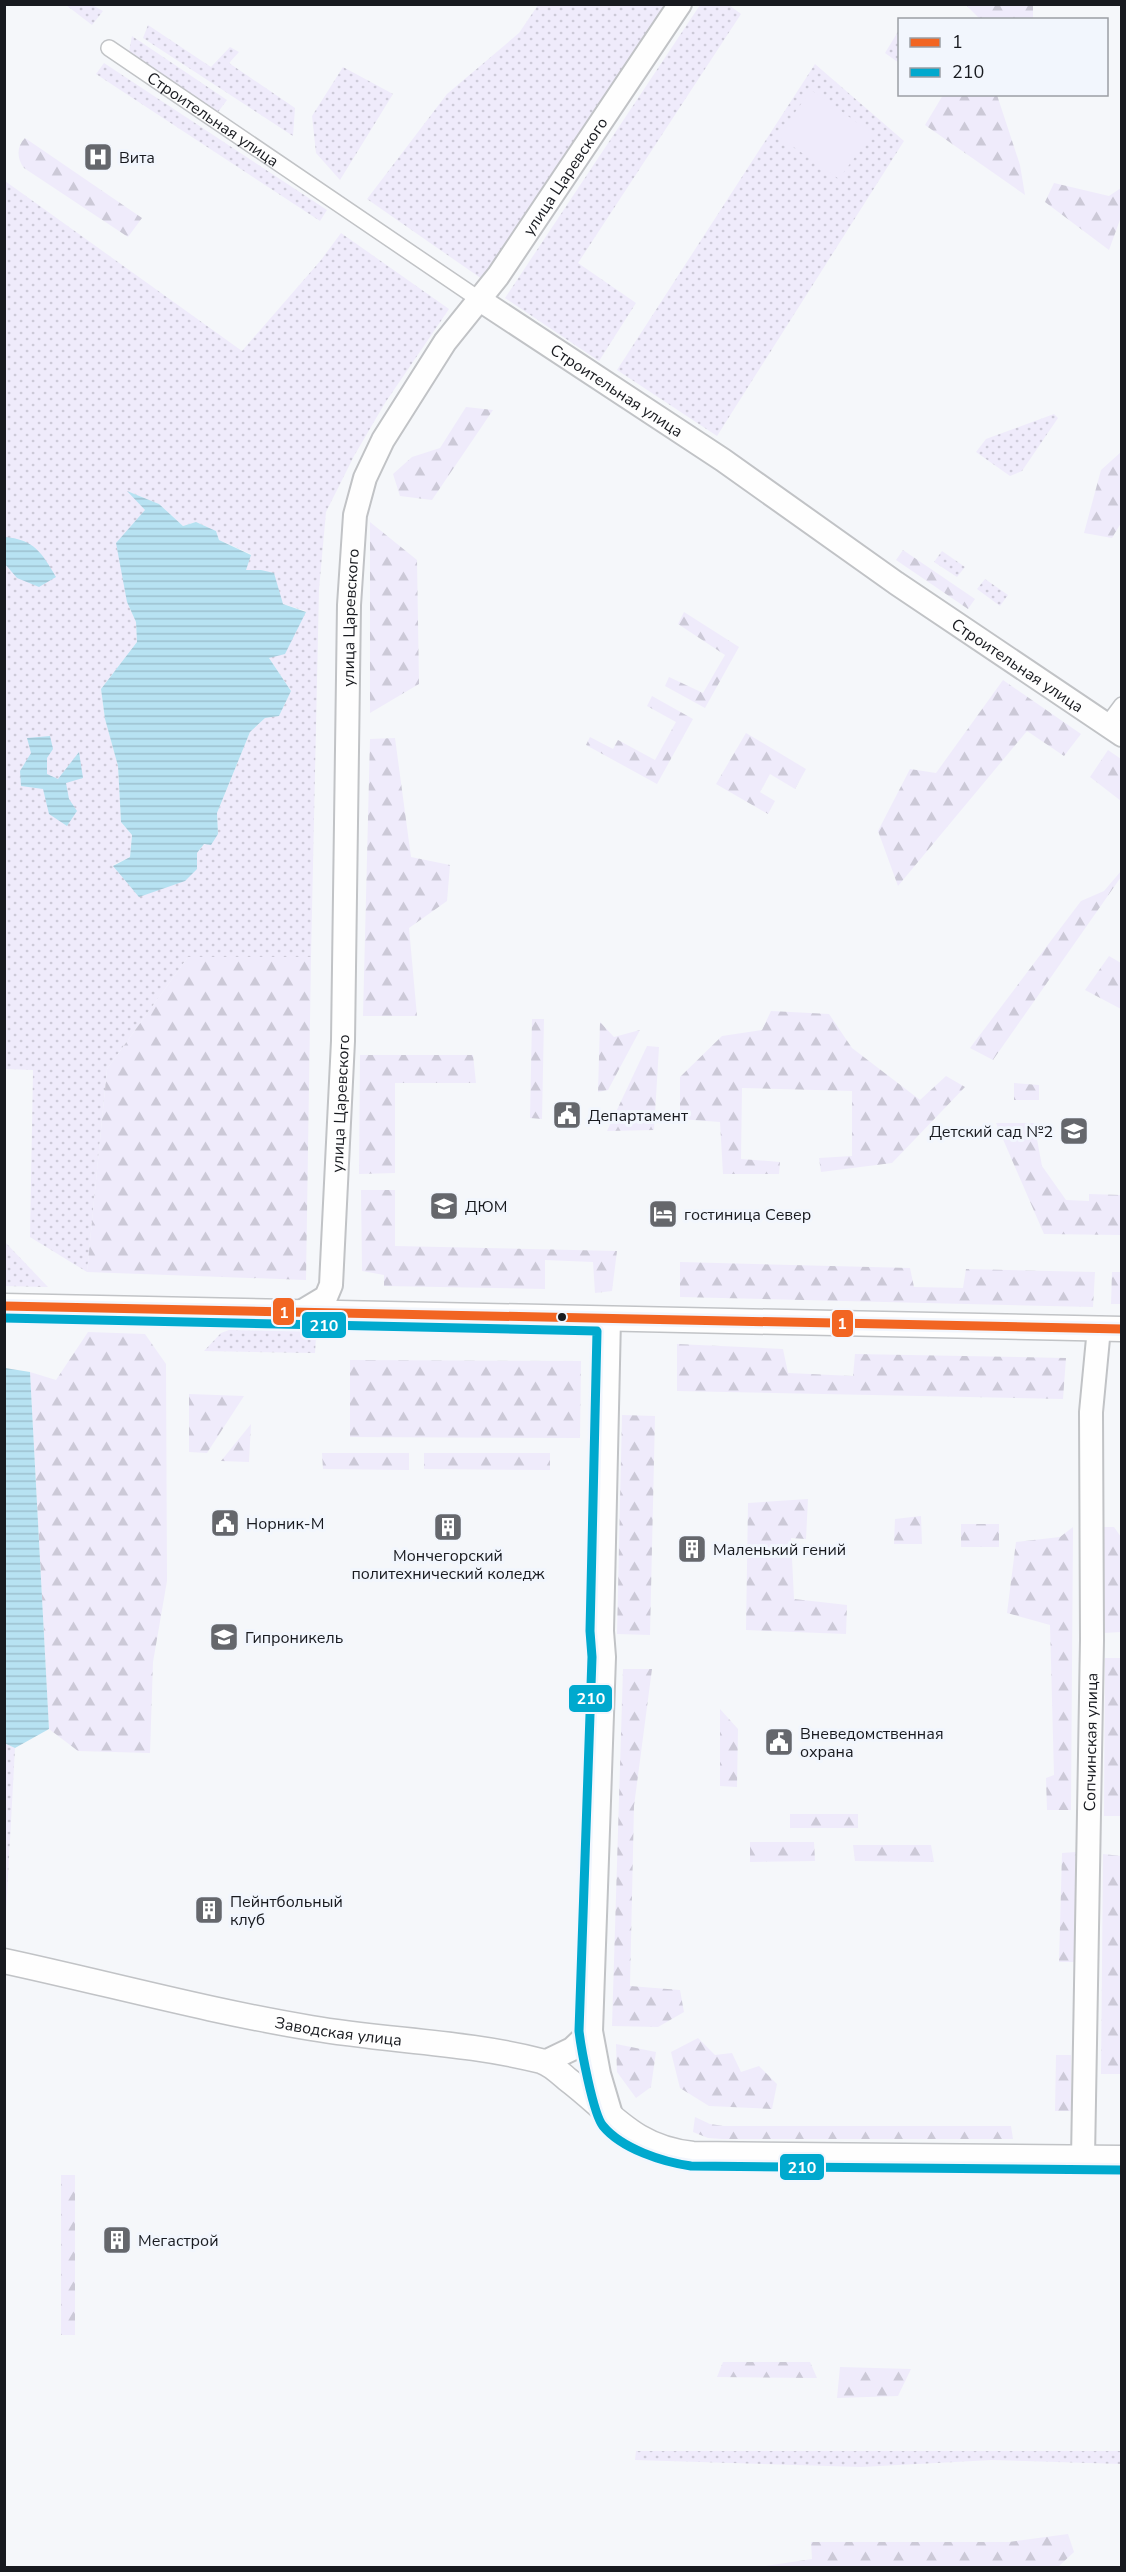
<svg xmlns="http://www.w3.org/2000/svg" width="1126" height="2572" font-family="'Nunito Sans',sans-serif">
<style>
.grass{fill:url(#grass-dots);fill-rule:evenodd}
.forest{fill:url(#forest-firs)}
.pitch{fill:#efebfb}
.water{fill:url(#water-rules)}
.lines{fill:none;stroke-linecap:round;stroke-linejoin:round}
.street-casing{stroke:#c1c3c6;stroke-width:18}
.secondary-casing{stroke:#c1c3c6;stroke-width:26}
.primary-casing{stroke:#c1c3c6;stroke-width:27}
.street{stroke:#fefefe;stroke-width:15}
.secondary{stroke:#fefefe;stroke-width:22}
.primary{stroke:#fefefe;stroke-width:24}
.bus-1-casing{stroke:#f2f6fd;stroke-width:14}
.bus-2-casing{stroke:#f2f6fd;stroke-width:14}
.bus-1{stroke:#f26522;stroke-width:9}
.bus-2{stroke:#00a9ce;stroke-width:9}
.bus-dot{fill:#181a1f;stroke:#f2f6fd;stroke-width:2}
.labels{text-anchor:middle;stroke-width:6;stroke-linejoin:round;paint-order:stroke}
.street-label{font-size:16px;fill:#181a1f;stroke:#f2f6fd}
.poi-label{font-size:16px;fill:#181a1f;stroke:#f2f6fd;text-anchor:start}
.line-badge{stroke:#f2f6fd;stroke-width:2}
.badge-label{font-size:16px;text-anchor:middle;font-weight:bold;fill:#fff}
</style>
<defs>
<pattern id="grass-dots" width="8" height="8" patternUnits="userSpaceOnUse" patternTransform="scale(1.5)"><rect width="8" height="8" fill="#efebfb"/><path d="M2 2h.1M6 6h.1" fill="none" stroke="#ccc9d7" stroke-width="1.8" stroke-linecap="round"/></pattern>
<pattern id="forest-firs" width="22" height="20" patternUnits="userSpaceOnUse" patternTransform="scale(1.5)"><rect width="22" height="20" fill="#efebfb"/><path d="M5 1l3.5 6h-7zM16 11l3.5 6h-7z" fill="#ccc9d7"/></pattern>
<pattern id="water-rules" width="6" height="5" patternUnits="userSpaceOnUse" patternTransform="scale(1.5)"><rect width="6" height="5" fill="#b7e2f2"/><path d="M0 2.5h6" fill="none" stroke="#9dc1cf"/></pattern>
</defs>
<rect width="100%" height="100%" fill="#f5f7fa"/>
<!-- grass -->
<path class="grass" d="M66 5H92L103 11 92 25Z
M538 5H665L482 279 367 199 447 94 519 33Z
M700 5H729L741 14 578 263 636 303 599 361 505 298Z
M148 25 211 67 230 47 239 52 229 63 295 108 293 136 143 38Z
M899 30V63L885 53Z
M132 36 227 100 218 112 129 52Z
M104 63 327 210 320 221 96 74Z
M815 64 904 141 717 436 617 370Z
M343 67 393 94 340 180 316 153 312 116Z
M5 181 242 351 321 260 341 233 449 309 385 403 354 456 326 512 319 589 311 957H188L107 1069 87 1272 30 1237 33 1070 5 1069ZM129 492 159 504 183 526 196 522 216 531 219 540 251 554 245 570H261L283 604 306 611 269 658 291 691 279 716 265 718 250 732 217 813 218 834 204 844 197 853 113 865 130 857 132 835 121 822 118 766 105 719 101 689 137 642 136 622 127 602 145 510Z
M1054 414 1058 418 1022 471 1010 476 976 452 986 439Z
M942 551 965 567 957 577 934 562Z
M985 579 1008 595 1000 606 977 589Z
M4 1242H5L48 1287 5 1286Z
M229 1330 299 1331 316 1337 315 1353 204 1351 221 1333Z
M5 1743 15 1748 5 1931H4Z
M636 2451H1121L1122 2464 992 2460 861 2467 635 2460Z"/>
<!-- forest -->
<path class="forest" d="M966 5H1033V19H980Z
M943 95H997L1020 165 1025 195 925 125Z
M25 138 142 218 128 237 24 168C17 159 16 147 25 138Z
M1054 183 1109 196 1121 188V217L1109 250 1045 202Z
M466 407 493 410 432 500 400 496 393 474 412 457 440 448Z
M1121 452V523L1112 538 1084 533 1101 470Z
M370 522 417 560 419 684 370 713Z
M903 550 975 599 968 609 896 560Z
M684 612 739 647 705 708 665 686 669 677 703 693 725 655 678 624Z
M1003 680 1081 734 1064 756 1027 731 898 886 878 831 910 769 936 773Z
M652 696 693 719 657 784 586 745 590 737 613 749 618 740 655 760 676 722 647 706Z
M746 733 806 769 795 789 770 774 760 792 775 801 768 814 716 784Z
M395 738 411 857 450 865 447 901 409 928 417 1016H363L370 739Z
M1108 750 1121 759V801L1090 777Z
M1121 871V877L993 1060 970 1048 1081 901 1104 891Z
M1109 956 1121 963V1009L1085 990Z
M188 957H311L306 1280 87 1272 107 1069Z
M771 1011 829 1014 852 1048 920 1100 946 1076 965 1087 892 1163 821 1172 819 1158 852 1156V1091L742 1088 741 1159 780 1162 779 1174H723L720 1122 680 1119V1077L722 1036 762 1030Z
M532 1019H544L542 1119 530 1118Z
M600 1022 614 1037 640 1030 608 1090 598 1092Z
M647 1046 659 1047 654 1130 607 1131Z
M360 1055H473L476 1083H395V1173L359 1174Z
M1014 1083 1039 1085V1100H1014Z
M996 1123H1034L1042 1166 1066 1200 1089 1201V1194L1121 1195V1235L1044 1234Z
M361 1190H395V1246L617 1251 612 1291 595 1293 593 1262 545 1260V1289L384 1286V1275L362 1271Z
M680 1262 910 1268 914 1287 963 1288 966 1269 1095 1272 1093 1307 680 1297Z
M1112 1272H1121V1304H1111Z
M88 1332 145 1334 166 1364 167 1581 153 1662 150 1753 78 1751 49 1729 30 1372 56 1380Z
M677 1344 783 1349 788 1373 853 1376 855 1354 1066 1358 1063 1399 677 1391Z
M350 1360 581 1361 580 1438 350 1437Z
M189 1394 244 1396 207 1453 189 1452Z
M622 1415 655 1416 650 1635 617 1634Z
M251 1424 249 1462 221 1461Z
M322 1453H409V1470L323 1469Z
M424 1453H550V1470L424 1469Z
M808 1499 806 1539 791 1538 794 1599 847 1605 846 1634 746 1630 748 1503Z
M921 1516 922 1544H894L895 1519Z
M961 1524H999V1547H961Z
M1073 1527 1071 1810H1047L1046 1778 1054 1775 1050 1625 1007 1613 1016 1542 1060 1537Z
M1104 1527H1114L1121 1537V1632L1104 1633Z
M1105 1658H1121V1816H1104Z
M623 1669H652L634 1806 630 1986 680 1990 684 2012 658 2027 612 2026Z
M720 1709 738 1729 737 1787 720 1786Z
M790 1814H858V1828H790Z
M750 1842H814L815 1861 750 1862Z
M853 1845H931L934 1862 855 1861Z
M1076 1852 1074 1962H1059L1062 1853Z
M1103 1854 1121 1856 1120 2074H1101Z
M698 2038 715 2055 732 2053 741 2072 759 2066 777 2084 772 2109 709 2106 680 2088 671 2052Z
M616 2044 656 2052 651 2087 636 2098 617 2072Z
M1056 2055H1071V2111H1055Z
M695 2117 710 2124 724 2126H1011L1013 2139H722L708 2138 693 2132Z
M61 2175H75V2335H61Z
M723 2362H810L817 2378 717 2377Z
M840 2367 911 2369 898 2396 837 2398Z
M1068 2534 1074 2552 1058 2567H758L812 2559 811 2542H1009Z"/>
<!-- pitch -->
<path class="pitch" d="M811 90 872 133 839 179 778 136Z"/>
<!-- water -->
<path class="water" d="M127 491 159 504 183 526 196 522 216 531 219 540 251 555 246 570H261L274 573 283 604 306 612 285 654 269 658 291 691 279 716 265 718 250 732 217 813 218 834 211 845 204 844 197 853V869L185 881 139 897 113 866 130 857 132 835 121 822 118 766 105 719 101 689 137 642 136 622 127 602 116 543 145 510Z
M4 537C34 539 42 553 56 577L39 587 17 578 5 564Z
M50 736 53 749 47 758V774L58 779 79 752 83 778 66 783 69 799 77 811 67 826 49 814 43 789 21 786 20 771 31 753 27 738Z
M5 1368 30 1372 49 1729 15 1748 4 1743Z"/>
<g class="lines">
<!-- street casing -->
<g class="street-casing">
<g id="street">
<path id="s1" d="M109 48 480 300"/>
<path d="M1107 725 1122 705"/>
</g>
</g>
<!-- secondary casing -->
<g class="secondary-casing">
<g id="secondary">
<path id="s2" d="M480 300 723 460 896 583 1122 735"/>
<path id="s3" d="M301 1312 326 1297 331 1285 343 1041 349 605 355 515 365 478 383 440 445 342 498 276 680 4"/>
<path d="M609 1319 602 1631 604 1657 591 2031 599 2074 612 2118"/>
<path d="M545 2062 572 2049 591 2031"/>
<path id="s4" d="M1083 2158 1092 1640 1091 1412 1099 1328"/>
</g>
</g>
<!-- primary casing -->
<g class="primary-casing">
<g id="primary">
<path d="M4 1306 1122 1329"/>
<path id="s5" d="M4 1961C106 1983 208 2011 311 2028 387 2041 467 2042 541 2061 551 2064 560 2073 567 2079 612 2113 633 2148 693 2154L1122 2158"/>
</g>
</g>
<!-- street -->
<use href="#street" class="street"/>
<!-- secondary -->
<use href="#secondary" class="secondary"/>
<!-- primary -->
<use href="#primary" class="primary"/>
<!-- bus-1 casing -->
<g class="bus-1-casing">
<path id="bus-1" d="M4 1306 1122 1329"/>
</g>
<!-- bus-2 casing -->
<g class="bus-2-casing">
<path id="bus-2" d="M4 1318 597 1331 590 1631 592 1657 579 2031C581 2048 593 2114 603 2126 622 2149 663 2162 691 2166L1122 2170"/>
</g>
<!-- bus-1 -->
<use href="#bus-1" class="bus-1"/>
<!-- bus-2 -->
<use href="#bus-2" class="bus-2"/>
</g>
<!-- icons -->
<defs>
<g id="hospital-square" transform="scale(1.5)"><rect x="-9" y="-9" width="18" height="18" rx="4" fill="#65676c" stroke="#f2f6fd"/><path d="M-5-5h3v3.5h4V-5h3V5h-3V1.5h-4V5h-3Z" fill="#fff"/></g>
<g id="civic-square" transform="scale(1.5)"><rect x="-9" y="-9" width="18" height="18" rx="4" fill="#65676c" stroke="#f2f6fd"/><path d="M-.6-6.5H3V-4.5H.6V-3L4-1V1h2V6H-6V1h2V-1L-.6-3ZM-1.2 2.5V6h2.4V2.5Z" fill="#fff"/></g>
<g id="school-square" transform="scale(1.5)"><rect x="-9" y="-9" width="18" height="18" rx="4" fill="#65676c" stroke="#f2f6fd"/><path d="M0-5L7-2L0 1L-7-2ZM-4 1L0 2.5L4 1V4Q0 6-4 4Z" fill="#fff"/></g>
<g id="hotel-square" transform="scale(1.5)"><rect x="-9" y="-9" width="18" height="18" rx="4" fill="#65676c" stroke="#f2f6fd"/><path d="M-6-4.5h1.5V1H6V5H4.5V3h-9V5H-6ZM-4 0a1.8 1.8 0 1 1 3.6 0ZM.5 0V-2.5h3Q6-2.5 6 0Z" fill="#fff"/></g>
<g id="building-square" transform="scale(1.5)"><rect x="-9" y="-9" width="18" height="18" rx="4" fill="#65676c" stroke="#f2f6fd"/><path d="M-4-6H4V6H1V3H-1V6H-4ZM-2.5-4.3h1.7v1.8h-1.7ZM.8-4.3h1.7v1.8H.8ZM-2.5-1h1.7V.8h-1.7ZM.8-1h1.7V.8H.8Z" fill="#fff"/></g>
<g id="university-square" transform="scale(1.5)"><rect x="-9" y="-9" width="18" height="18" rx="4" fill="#65676c" stroke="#f2f6fd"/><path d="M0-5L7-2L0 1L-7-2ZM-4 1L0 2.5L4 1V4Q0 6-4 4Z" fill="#fff"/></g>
</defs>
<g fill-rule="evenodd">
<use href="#hospital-square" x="98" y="157"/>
<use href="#civic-square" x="567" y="1115"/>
<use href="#school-square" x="1074" y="1131"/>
<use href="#school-square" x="444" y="1206"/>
<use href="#hotel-square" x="663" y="1214"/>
<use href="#civic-square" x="225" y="1523"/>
<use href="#building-square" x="448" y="1527"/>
<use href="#building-square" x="692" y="1549"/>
<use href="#university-square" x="224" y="1637"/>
<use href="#civic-square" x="779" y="1742"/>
<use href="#building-square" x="209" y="1910"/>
<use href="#building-square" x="117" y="2240"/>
</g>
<!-- markers -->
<circle class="bus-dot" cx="562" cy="1317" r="5"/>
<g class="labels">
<!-- street labels -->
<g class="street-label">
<text dy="6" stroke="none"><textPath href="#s1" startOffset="126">Строительная улица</textPath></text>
<text dy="6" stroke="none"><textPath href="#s3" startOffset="1214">улица Царевского</textPath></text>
<text dy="6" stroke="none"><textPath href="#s2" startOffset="164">Строительная улица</textPath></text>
<text dy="6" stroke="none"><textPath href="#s3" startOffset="710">улица Царевского</textPath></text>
<text dy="6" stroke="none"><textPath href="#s2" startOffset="650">Строительная улица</textPath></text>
<text dy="6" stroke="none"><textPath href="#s3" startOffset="224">улица Царевского</textPath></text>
<text dy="6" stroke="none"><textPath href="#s4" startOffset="416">Сопчинская улица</textPath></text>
<text dy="6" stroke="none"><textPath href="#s5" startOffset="342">Заводская улица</textPath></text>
</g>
<!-- poi labels -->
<g class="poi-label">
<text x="119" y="163">Вита</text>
<text x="588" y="1121">Департамент</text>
<text x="1053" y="1137" text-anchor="end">Детский сад №2</text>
<text x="465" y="1212">ДЮМ</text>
<text x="684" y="1220">гостиница Север</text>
<text x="246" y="1529">Норник-М</text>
<text x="713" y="1555">Маленький гений</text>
<text x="448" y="1561" text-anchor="middle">Мончегорский<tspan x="448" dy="18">политехнический коледж</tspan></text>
<text x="245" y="1643">Гипроникель</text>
<text x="800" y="1739">Вневедомственная<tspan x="800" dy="18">охрана</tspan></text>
<text x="230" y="1907">Пейнтбольный<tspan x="230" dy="18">клуб</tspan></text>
<text x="138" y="2246">Мегастрой</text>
</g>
</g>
<g class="line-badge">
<rect x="272" y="1297" width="23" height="29" rx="6" fill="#f26522"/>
<rect x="831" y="1309" width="23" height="29" rx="6" fill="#f26522"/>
<rect x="301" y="1311" width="46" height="28" rx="6" fill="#00a9ce"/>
<rect x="568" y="1684" width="45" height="29" rx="6" fill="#00a9ce"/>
<rect x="779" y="2153" width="46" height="28" rx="6" fill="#00a9ce"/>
</g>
<g class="badge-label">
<text x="284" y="1318">1</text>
<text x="842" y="1329">1</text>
<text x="324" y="1331">210</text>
<text x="591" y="1704">210</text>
<text x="802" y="2173">210</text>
</g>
<!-- border -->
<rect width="1126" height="2572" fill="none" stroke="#181a1f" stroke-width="12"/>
<!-- legend -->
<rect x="898" y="18" width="210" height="78" fill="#f2f6fd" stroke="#9b9ea4" stroke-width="1.5"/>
<rect x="910" y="38" width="30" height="9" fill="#f26522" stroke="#9b9ea4" stroke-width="1.5"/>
<text x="952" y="48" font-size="18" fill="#181a1f">1</text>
<rect x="910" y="68" width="30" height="9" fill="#00a9ce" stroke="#9b9ea4" stroke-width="1.5"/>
<text x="952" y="78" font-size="18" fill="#181a1f">210</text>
</svg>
